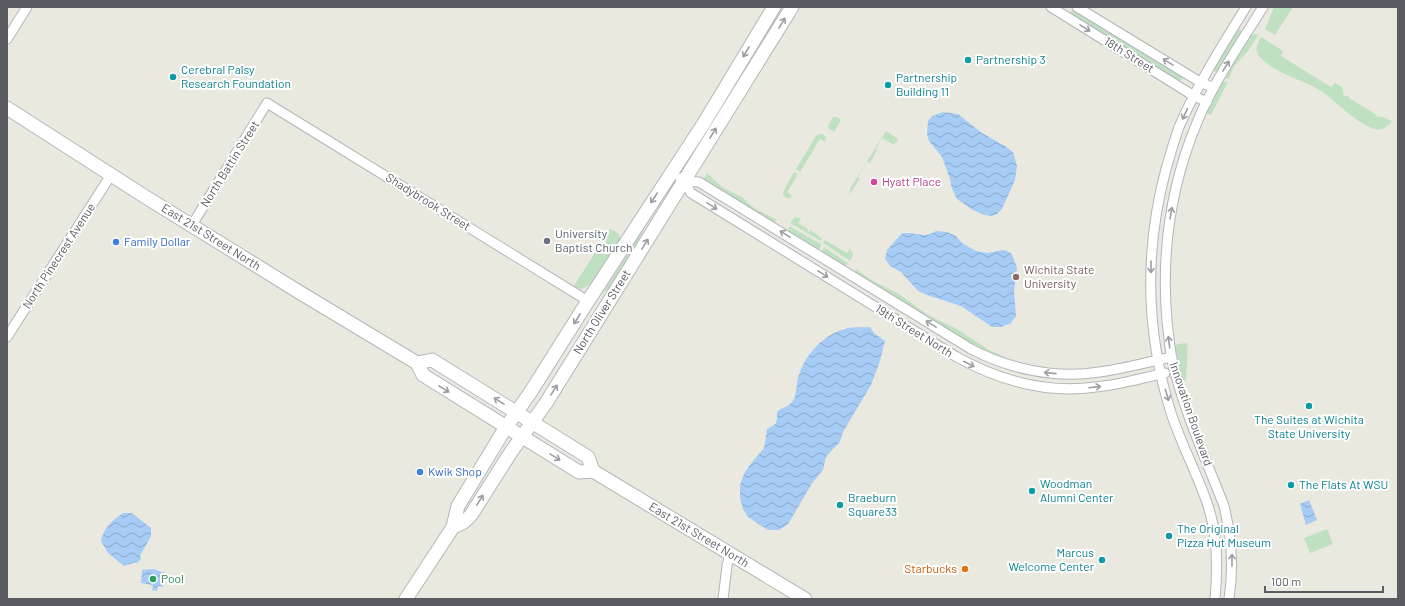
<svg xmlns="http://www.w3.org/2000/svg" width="1405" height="606" font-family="Barlow,sans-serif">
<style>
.grass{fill:#bfe0c1}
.water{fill:url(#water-waves)}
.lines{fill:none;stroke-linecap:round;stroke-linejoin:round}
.street-casing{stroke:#b3b5ba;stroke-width:11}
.secondary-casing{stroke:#b4b6bb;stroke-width:15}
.street{stroke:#fff;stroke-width:9}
.secondary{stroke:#fff;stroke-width:13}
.oneway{stroke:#9b9da0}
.culture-dot{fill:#0f9aa8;stroke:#fff;stroke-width:1.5}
.hotel-dot{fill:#d1479c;stroke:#fff;stroke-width:1.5}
.worship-dot{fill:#6b7280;stroke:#fff;stroke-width:1.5}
.shop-dot{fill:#3f7fe0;stroke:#fff;stroke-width:1.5}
.education-dot{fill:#8d6e63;stroke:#fff;stroke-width:1.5}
.food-dot{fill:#e8710a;stroke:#fff;stroke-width:1.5}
.leisure-dot{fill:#2e9e5b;stroke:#fff;stroke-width:1.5}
.labels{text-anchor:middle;stroke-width:4;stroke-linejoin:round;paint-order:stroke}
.street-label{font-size:12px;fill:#595b60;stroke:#fff}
.culture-label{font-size:12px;fill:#0d838f;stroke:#fff;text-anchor:start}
.hotel-label{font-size:12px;fill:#b23c85;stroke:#fff;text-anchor:start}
.worship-label{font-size:12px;fill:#5b616d;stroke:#fff;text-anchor:start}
.shop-label{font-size:12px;fill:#366cbe;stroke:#fff;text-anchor:start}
.education-label{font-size:12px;fill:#785e54;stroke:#fff;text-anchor:start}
.food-label{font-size:12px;fill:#c56008;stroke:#fff;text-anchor:end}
.leisure-label{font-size:12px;fill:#27864d;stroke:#fff;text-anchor:start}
</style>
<defs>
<pattern id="water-waves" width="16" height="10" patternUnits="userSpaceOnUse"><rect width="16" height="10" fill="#a6ccf5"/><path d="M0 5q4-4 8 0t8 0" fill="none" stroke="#8aa9ca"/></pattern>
</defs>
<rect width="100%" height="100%" fill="#eae9e0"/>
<!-- grass -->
<path class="grass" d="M1274 7H1293L1275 35 1265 29Z
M1072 10 1182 76V80L1178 81 1072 15 1070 12 1073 11Z
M1240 29 1242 32 1223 65H1221L1220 66 1221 68 1220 71 1215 72 1213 68 1234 34Z
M1252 34 1258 35 1257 37 1248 51 1234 66 1229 79H1227L1225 77 1244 45 1247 44 1246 42Z
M1261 37 1283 51 1281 56 1331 87 1335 83 1342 87 1344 96H1349V98L1377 115 1376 116 1378 117 1379 116 1392 121C1388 127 1382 131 1374 129 1356 123 1337 102 1321 91 1302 79 1275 74 1260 57 1254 51 1257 43 1261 37Z
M1223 81 1227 82V84L1211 115 1206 113Z
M833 117H837L841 120 834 132 828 128V126Z
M886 131 898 139 894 145 882 138 876 149 877 150 870 163 867 162 858 177 860 179 849 195 851 187Z
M820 134H823L826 137 825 142 820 139 800 172 796 169 816 136Z
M794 172 798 174 787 192 792 196 790 198H787L783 195V192Z
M707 173 722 187 742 197 754 208 777 220 774 222 772 221 704 179Z
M667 191V192L644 228 636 247 610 287 602 294 627 255 634 240Z
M795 217 800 218 801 219 798 223 808 229 807 231 809 232 810 230 822 238 821 241 790 223Z
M789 226 821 244V246L818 250 804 241 802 238 801 239 789 232Z
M610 229C615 231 622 234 620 241 613 251 596 282 586 287 582 290 578 289 574 286Z
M825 240 847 253 850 249 853 254 850 261 823 243Z
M824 247 848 263 847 265H843L822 252Z
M856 269 873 281 899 294 928 315 957 329 989 350 1007 358C990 360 934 322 917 311V309L914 307 912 308 856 273Z
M1185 343 1187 344C1189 348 1186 372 1186 380L1182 381 1175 345Z
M1327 529 1333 544 1310 553 1304 538Z"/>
<!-- water -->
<path class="water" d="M943 112 958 114 982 133 1005 146 1013 152 1017 166 1015 180 1002 209 997 214 991 216 985 215 973 210 957 199 952 189 950 179 942 157 929 141 927 134 928 121 932 116Z
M936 231 947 232 956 236 962 243 976 251 987 253 1003 250 1007 251 1012 254 1017 268 1014 291 1016 316 1011 323 1001 327H992L961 306 927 295 918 291 901 272 890 266 885 259 887 250 901 234C914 230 923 240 936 231Z
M870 327 874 333 885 341 880 361 871 385 843 432 840 442 831 451 826 457 823 470 813 482 788 524 779 530H768L748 517 743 509 740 498V486L743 476 749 466 764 448 767 429C777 424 777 424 777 412 782 407 790 407 794 399 797 393 796 382 799 375 805 355 824 334 845 329 853 326 862 328 870 327Z
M1309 500 1317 520 1306 525 1300 504Z
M123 513H132L151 528V536L140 556 141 559 137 563H133L124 566 108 553 101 541C104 527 112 521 123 513Z
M153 569 165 573V575L163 587 158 586 157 591 152 590 153 585 141 583 142 570Z"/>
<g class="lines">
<!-- street casing -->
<g class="street-casing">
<path id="street" d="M1051 7 1194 96 1207 102
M1077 7 1200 82 1214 88
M7 39 27 7
M680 178 684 181 691 193 955 356C998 380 1047 394 1096 387 1120 385 1142 378 1165 373
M684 181 699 182 971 349C1009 369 1056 379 1099 372 1123 369 1147 362 1172 357
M192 225 267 103 588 301
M7 337 111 175
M723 599 727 566 730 553
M1215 599C1218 566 1218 532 1206 500 1196 472 1182 445 1172 416 1146 335 1144 251 1166 169 1170 155 1174 141 1179 127 1197 85 1222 46 1246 7
M1229 599C1234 566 1232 538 1224 506 1207 462 1187 418 1175 372 1170 355 1169 338 1167 321 1161 252 1171 184 1198 120 1215 80 1240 44 1263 7"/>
</g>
<!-- secondary casing -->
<g class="secondary-casing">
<path id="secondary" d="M7 108 144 196 299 292 417 363 423 375 579 472 593 471 805 599
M417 363 432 360 588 457 593 471
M453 527 464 522 471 515 511 452 546 403 792 7
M406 599 453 527 458 506 506 427 530 393 588 301 704 123 774 7"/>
</g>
<!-- street -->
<use href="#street" class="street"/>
<!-- secondary -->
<use href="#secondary" class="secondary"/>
</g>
<!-- one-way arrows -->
<defs><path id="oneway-shaft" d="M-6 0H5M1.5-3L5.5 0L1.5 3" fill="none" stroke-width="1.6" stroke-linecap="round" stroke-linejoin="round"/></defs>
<g class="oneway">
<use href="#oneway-shaft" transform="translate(782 23) rotate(-58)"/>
<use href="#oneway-shaft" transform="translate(1085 28) rotate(32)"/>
<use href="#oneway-shaft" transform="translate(746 52) rotate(121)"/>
<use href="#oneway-shaft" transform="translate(1168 62) rotate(-149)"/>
<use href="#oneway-shaft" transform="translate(1226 66) rotate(-58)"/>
<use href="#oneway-shaft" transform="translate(1185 114) rotate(114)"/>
<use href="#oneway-shaft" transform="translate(713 133) rotate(-58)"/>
<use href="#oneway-shaft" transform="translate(654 198) rotate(123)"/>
<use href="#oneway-shaft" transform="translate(712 206) rotate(32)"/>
<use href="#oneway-shaft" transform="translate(1171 213) rotate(-80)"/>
<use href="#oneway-shaft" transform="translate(785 234) rotate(-148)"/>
<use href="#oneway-shaft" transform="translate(645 244) rotate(-58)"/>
<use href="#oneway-shaft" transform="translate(1151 267) rotate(90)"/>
<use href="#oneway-shaft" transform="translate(823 274) rotate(32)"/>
<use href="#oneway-shaft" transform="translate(577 319) rotate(122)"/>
<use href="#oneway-shaft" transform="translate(931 324) rotate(-148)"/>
<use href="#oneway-shaft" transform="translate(1169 342) rotate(-97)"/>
<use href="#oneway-shaft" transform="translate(969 364) rotate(27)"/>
<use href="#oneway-shaft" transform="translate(1050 373) rotate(-174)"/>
<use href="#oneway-shaft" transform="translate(1095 387) rotate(-7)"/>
<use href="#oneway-shaft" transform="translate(444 389) rotate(32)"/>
<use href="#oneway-shaft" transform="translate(554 390) rotate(-58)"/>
<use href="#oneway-shaft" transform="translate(1167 395) rotate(74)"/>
<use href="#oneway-shaft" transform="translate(499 401) rotate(-148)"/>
<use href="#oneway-shaft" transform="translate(555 457) rotate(32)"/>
<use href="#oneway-shaft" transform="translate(480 500) rotate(-58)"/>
<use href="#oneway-shaft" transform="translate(1232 560) rotate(-90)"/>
</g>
<!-- markers -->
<g class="culture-dot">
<circle cx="968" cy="60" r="4"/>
<circle cx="173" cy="77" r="4"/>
<circle cx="888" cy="85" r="4"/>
<circle cx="1309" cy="406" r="4"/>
<circle cx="1291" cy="485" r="4"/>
<circle cx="1032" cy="491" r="4"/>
<circle cx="840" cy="505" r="4"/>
<circle cx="1169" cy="536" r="4"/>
<circle cx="1102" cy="560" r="4"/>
</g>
<circle class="hotel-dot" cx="874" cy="182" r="4"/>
<circle class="worship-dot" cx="547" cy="241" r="4"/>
<g class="shop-dot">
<circle cx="116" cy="242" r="4"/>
<circle cx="420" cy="472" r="4"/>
</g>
<circle class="education-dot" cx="1016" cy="277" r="4"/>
<circle class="food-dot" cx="965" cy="569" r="4"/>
<circle class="leisure-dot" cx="153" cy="579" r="4"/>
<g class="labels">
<!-- street labels -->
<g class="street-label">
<text transform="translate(1129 55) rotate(32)" y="4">18th Street</text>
<text transform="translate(230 164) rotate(-58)" y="4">North Battin Street</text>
<text transform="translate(428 202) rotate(32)" y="4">Shadybrook Street</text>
<text transform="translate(211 237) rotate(32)" y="4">East 21st Street North</text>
<text transform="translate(59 256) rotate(-57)" y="4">North Pinecrest Avenue</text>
<text transform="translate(602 312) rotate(-58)" y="4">North Oliver Street</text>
<text transform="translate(914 331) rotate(32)" y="4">19th Street North</text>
<text transform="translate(1191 414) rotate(71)" y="4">Innovation Boulevard</text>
<text transform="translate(699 535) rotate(31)" y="4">East 21st Street North</text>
</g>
<!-- culture labels -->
<g class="culture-label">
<text x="976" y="64">Partnership 3</text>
<text x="181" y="74">Cerebral Palsy<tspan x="181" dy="14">Research Foundation</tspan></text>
<text x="896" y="82">Partnership<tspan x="896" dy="14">Building 11</tspan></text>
<text x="1309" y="424" text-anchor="middle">The Suites at Wichita<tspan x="1309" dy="14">State University</tspan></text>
<text x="1040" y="488">Woodman<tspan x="1040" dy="14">Alumni Center</tspan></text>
<text x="1299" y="489">The Flats At WSU</text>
<text x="848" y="502">Braeburn<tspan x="848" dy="14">Square33</tspan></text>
<text x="1177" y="533">The Original<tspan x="1177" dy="14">Pizza Hut Museum</tspan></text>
<text x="1094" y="557" text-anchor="end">Marcus<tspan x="1094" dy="14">Welcome Center</tspan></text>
</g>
<!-- hotel labels -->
<g class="hotel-label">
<text x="882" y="186">Hyatt Place</text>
</g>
<!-- worship labels -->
<g class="worship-label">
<text x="555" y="238">University<tspan x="555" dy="14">Baptist Church</tspan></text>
</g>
<!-- shop labels -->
<g class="shop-label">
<text x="124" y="246">Family Dollar</text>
<text x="428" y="476">Kwik Shop</text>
</g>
<!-- education labels -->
<g class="education-label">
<text x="1024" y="274">Wichita State<tspan x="1024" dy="14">University</tspan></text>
</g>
<!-- food labels -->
<g class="food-label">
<text x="957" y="573">Starbucks</text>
</g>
<!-- leisure labels -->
<g class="leisure-label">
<text x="161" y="583">Pool</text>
</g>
</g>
<!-- border -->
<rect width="1405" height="606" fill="none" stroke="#595b60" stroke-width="16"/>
<!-- scale -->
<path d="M1265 586v6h118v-6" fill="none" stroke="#595b60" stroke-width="2"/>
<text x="1271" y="586" font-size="12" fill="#595b60" stroke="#ffffff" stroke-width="3" paint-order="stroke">100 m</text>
</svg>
